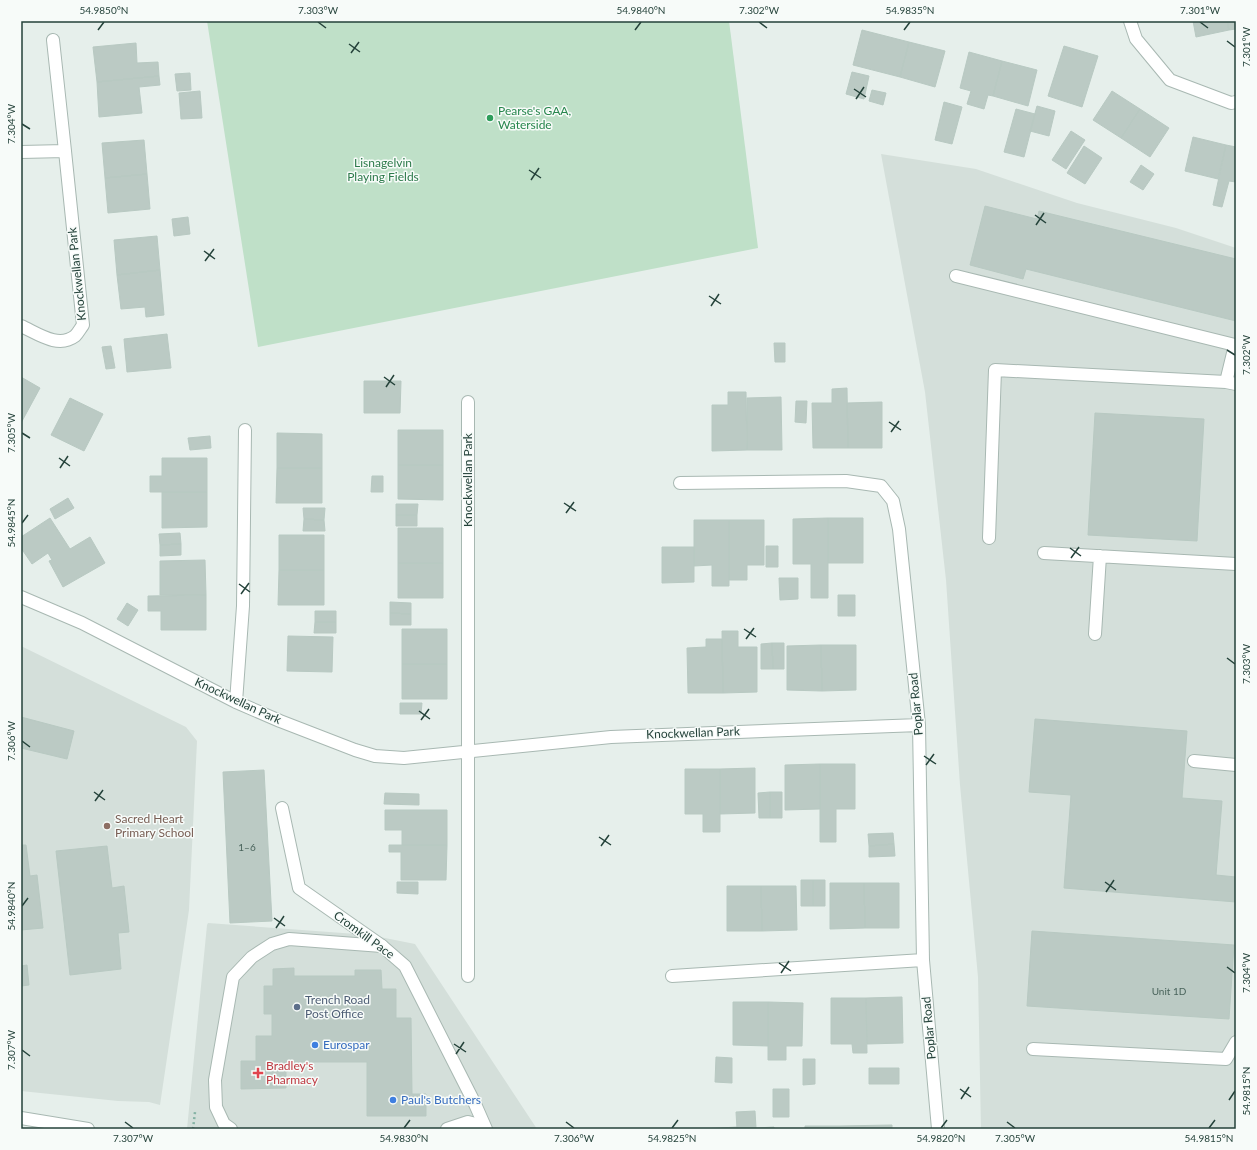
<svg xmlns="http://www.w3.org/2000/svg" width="1257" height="1150" font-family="Lato,sans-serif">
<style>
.built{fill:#d4dfda}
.green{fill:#bfe0c8}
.building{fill:#bbcac4;stroke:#b8c9c2}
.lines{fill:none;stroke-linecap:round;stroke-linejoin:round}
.lane-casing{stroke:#a8b8b2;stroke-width:14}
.street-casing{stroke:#a8b8b2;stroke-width:14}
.path{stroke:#86b3a5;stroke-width:2.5;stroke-dasharray:2 3;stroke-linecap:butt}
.lane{stroke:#fff;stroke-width:12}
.street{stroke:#fff;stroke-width:12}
.ticks{fill:none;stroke:#24423a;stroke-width:1.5}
.leisure-dot{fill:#2e9e5b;stroke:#f7fbf9;stroke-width:1.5}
.education-dot{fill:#8d6e63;stroke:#f7fbf9;stroke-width:1.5}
.service-dot{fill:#5c6f8a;stroke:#f7fbf9;stroke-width:1.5}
.shop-dot{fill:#3f7fe0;stroke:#f7fbf9;stroke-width:1.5}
.health-dot{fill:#e0444e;stroke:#f7fbf9;stroke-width:1.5}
.labels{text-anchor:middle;stroke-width:3;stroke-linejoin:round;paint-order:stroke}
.number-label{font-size:10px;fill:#4a645c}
.leisure-label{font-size:12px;fill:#27864d;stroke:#f7fbf9;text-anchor:start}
.park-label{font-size:12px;fill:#2d7a4b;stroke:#f7fbf9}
.street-label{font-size:12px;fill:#24423a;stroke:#f7fbf9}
.education-label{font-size:12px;fill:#785e54;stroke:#f7fbf9;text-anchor:start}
.service-label{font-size:12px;fill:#4e5e75;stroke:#f7fbf9;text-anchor:start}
.shop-label{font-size:12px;fill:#366cbe;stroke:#f7fbf9;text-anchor:start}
.health-label{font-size:12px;fill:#be3a42;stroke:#f7fbf9;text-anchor:start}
.neatline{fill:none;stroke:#24423a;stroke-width:1.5}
.ticks-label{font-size:10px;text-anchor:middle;fill:#24423a}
</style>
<rect width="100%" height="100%" fill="#e6efeb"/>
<!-- built -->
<path class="built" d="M881 154 976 169 1077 203 1176 228 1236 248V1129H981L978 977 960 785 946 580 925 392Z
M21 646 186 727 197 741 189 910 160 1105 149 1102 118 1101 21 1091Z
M208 923 370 935 415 944 537 1129H187L207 925Z"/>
<!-- green -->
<path class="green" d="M207 21H729L758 248 258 347Z"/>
<!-- building -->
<path class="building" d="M1193 21H1227L1229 30 1196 37Z
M1227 21H1236V29L1229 30Z
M862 30 909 42 900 77 853 65Z
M909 42 945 51 935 87 900 77Z
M136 43 137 63 158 62 159 76 97 82 93 47Z
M1064 46 1098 56 1082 107 1048 96Z
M969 52 1002 61 993 96 988 95 984 109 967 104 971 91 960 88Z
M1002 61 1037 70 1028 106 993 96Z
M852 72 869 76 864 99 846 94Z
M190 73 191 90 177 91 175 74Z
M159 76 160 85 139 87 142 113 99 117 97 82Z
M872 90 886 93 883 105 869 101Z
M200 91 202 118 181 119 179 93Z
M1112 91 1140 109 1121 138 1093 120Z
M944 102 962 107 952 144 935 140Z
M1037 106 1055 111 1049 136 1030 131Z
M1016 109 1035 114 1024 157 1004 152Z
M1140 109 1169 128 1150 157 1121 138Z
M1071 131 1085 140 1066 169 1052 160Z
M1193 137 1226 145 1218 179 1185 171Z
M144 140 147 174 105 178 102 143Z
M1226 145 1236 147V182L1229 181 1222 207 1213 205Z
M1084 146 1102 158 1085 184 1067 173Z
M1141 165 1154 174 1143 190 1130 182Z
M147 174 150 209 108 213 105 178Z
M985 206 1037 219 1039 211 1236 259V321L1026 269 1023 279 970 265Z
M188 217 190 234 174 236 172 219Z
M157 236 160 270 117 275 114 240Z
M160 270 164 315 146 317 145 307 121 309 117 275Z
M167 334 171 368 127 372 124 339Z
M774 343H785V362H775Z
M111 346 115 368 106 369 102 347Z
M21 377 40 388 21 423Z
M364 381H401L400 413H364Z
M847 388 848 448H813L812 403H832V389Z
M728 392H746L747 450 712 451V405H728Z
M781 397 782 450H747V398Z
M70 398 103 414 84 451 51 435Z
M796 401H807L806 423 795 422Z
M882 402V448H848L847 403Z
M1095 413 1204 419 1197 541 1088 535Z
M398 430H443V465H398Z
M277 433 322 434V468H277Z
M210 436 211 448 190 450 188 438Z
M162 458H207V492H150V476H162Z
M398 465H443V500L398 499Z
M277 468H322V503H276Z
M372 476H383V492H371Z
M162 492H207V527L162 528Z
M68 498 74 508 55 519 50 509Z
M396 504H418L417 515H396Z
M303 508H325L324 520 304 519Z
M396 515H417V526H396Z
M50 518 70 549 90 537 105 563 63 587 49 561 52 560 48 553 32 564 21 548V537Z
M828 518V598H811V564H793V519Z
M828 518H863V563H828Z
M304 519 324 520 325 531H303Z
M694 520H729V586H712V565L694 566Z
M729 520H764V565H747V580H729Z
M398 528H443V563H398Z
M180 533 181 544 160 545 159 534Z
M279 535H324V570H279Z
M181 544V555L160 556V545Z
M766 546H778V567H766Z
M662 547H694V582L662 583Z
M205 560 206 595H160V561Z
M398 563H443V598H398Z
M279 570H324V605H278Z
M779 578H798V599L780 600Z
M206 595V630H161V611H148V596Z
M838 595H855V616H838Z
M390 602 411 603V614L390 613Z
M127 603 138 610 128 626 117 619Z
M315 611H336V622H315Z
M390 613 411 614V625H390Z
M315 622H336V633H314Z
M402 629H447V664H402Z
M722 631H738V647H757V692L723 693Z
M288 636 333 637 332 672 287 671Z
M706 639H722L723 693H688L687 648 706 647Z
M772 643H784V669H773Z
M772 643 773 669H761V644Z
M821 645 822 691 787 690V646Z
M821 645H856V690L822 691Z
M402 664H447V699H402Z
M400 703H422L421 714H400Z
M21 717 74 731 67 759 21 748Z
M1035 719 1187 731 1182 798 1222 801 1216 875 1236 877V902L1064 888 1071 795 1029 792Z
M820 764H855V809H836V842H820Z
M820 764V809L785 810V765Z
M755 768V813L720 814V769Z
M685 769H720V832H703V814H685Z
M264 770 272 921 230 923 223 772Z
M770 792H782V818H770Z
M770 792V818H759L758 793Z
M385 793 419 794V805L384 804Z
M385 810H447V845H402V830H385Z
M893 833 894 844 869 846 868 834Z
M894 844 895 856 869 857V846Z
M21 845H26L30 876 37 875 43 928 21 930Z
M389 845H447L446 880H401V852H389Z
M107 846 112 888 124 886 129 932 118 933 121 969 70 975 56 851Z
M801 880H813V906H801Z
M813 880H825V906H813Z
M397 882H418V894L397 893Z
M830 883H864L865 928 830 929Z
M864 883H899V928H865Z
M727 886H761L762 931H727Z
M761 886H796L797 930 762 931Z
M1032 931 1234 945 1229 1019 1027 1006Z
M27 965 29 985 21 986V966Z
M294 968V976H355V970H381L382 989H396V1018H411L412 1094H426V1116H367V1062H286V1088L241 1089V1061H256V1036H272V1014H264V986H273V969Z
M902 997 903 1043 867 1044 866 998Z
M831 998H866L867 1053H853L852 1044H831Z
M733 1002H768V1046L733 1045Z
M768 1002 803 1003 802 1046H786V1060H768Z
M716 1057 732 1058V1083L715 1082Z
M803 1059H815V1084L803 1085Z
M869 1068H899V1084H869Z
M773 1089H789V1117H773Z
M755 1111 756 1128 774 1127V1129H737L736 1112Z
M892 1125V1129H840V1126Z
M805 1126H840V1129H805Z
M737 1127V1129H703Z"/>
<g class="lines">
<!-- lane casing -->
<g class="lane-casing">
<path id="lane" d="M956 276 1235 345 1226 382
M989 538 995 370 1226 382 1236 384
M1044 553 1236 564
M1095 634 1100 556
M1194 761 1236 765
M1033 1049 1226 1059 1236 1042
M21 1118 88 1129
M231 1129 224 1124 216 1107 215 1080 233 977 252 957 272 944 289 939 382 946
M447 1129 468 1122 484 1126"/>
</g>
<!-- street casing -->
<g class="street-casing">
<path id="street" d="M1130 21 1136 39 1170 80 1231 103 1236 102
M53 40 65 151
M21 152 65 151 83 325C80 329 78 333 75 336 58 349 37 333 21 326
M468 402V976
M680 483 846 481 881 486 893 501 899 529 919 725 923 960 938 1129
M21 597 82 623 236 702 280 721 355 750 375 756 404 758 611 737 919 725
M236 702 243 606 245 430
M282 808 299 888 382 946 405 966 475 1104 486 1129
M672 976 923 960"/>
</g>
<!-- path -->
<path class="path" d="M193 1129 195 1112"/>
<!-- lane -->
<use href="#lane" class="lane"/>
<!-- street -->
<use href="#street" class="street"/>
</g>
<!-- ticks -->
<path class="ticks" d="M318 22 326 28M759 22 767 28M1200 22 1208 28M98 30 104 22M635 30 641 22M904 30 910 22M1227 41 1235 47M349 44 360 52M351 53 359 42M854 89 866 97M856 99 864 87M22 124 30 129M529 170 541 178M531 180 539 168M1035 215 1046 223M1036 225 1044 213M204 251 215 259M205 261 214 249M709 296 721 304M711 306 719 294M1227 350 1235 355M384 377 395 385M386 387 394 375M889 422 901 430M891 432 899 421M22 433 30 438M59 458 70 466M60 468 68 456M564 503 576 511M566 513 574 502M22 523 28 515M1070 548 1081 556M1071 558 1079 547M239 584 250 592M241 594 249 583M744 629 756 637M746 639 754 628M1227 658 1235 664M419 711 430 719M421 720 429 709M22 741 30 747M924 756 936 764M926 765 934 754M94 792 105 800M95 801 103 790M599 837 611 845M601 846 609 835M1105 882 1116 890M1106 892 1114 880M22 906 28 898M274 918 285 926M276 928 284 916M779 963 791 971M1227 967 1235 973M781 973 789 961M454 1044 466 1052M22 1050 30 1056M456 1054 464 1042M960 1089 971 1097M961 1099 969 1087M1229 1100 1235 1091M125 1122 133 1128M566 1122 574 1128M1007 1122 1015 1128M404 1128 410 1120M672 1128 678 1120M941 1128 947 1120M1209 1128 1215 1120"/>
<!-- markers -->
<circle class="leisure-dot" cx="490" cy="118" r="4"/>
<circle class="education-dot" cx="107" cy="826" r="4"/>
<circle class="service-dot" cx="297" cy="1007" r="4"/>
<g class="shop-dot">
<circle cx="315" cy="1045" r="4"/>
<circle cx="393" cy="1100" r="4"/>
</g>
<path class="health-dot" d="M256 1067h4v4h4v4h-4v4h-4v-4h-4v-4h4z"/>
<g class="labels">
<!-- number labels -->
<g class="number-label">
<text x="247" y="851">1–6</text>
<text x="1169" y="995">Unit 1D</text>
</g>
<!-- leisure labels -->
<g class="leisure-label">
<text x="498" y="115">Pearse's GAA,<tspan x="498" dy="14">Waterside</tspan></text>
</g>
<!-- park labels -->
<g class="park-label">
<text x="383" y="167">Lisnagelvin<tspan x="383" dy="14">Playing Fields</tspan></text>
</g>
<!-- street labels -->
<g class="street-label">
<text transform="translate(77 274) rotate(-96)" y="4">Knockwellan Park</text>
<text transform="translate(468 480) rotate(-90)" y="4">Knockwellan Park</text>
<text transform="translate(238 701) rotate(25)" y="4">Knockwellan Park</text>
<text transform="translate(916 704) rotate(-95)" y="4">Poplar Road</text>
<text transform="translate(693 733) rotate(-2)" y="4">Knockwellan Park</text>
<text transform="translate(364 935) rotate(36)" y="4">Cromkill Pace</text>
<text transform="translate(929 1028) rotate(-95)" y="4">Poplar Road</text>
</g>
<!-- education labels -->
<g class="education-label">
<text x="115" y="823">Sacred Heart<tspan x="115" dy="14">Primary School</tspan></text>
</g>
<!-- service labels -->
<g class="service-label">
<text x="305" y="1004">Trench Road<tspan x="305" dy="14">Post Office</tspan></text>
</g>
<!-- shop labels -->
<g class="shop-label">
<text x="323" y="1049">Eurospar</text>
<text x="401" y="1104">Paul's Butchers</text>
</g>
<!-- health labels -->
<g class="health-label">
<text x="266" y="1070">Bradley's<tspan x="266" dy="14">Pharmacy</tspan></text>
</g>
</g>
<!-- border -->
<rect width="1257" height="1150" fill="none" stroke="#f7fbf9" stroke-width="44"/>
<rect x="22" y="22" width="1213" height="1106" class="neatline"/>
<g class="ticks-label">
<text x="104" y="14">54.9850°N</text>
<text x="318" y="14">7.303°W</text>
<text x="641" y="14">54.9840°N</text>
<text x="759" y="14">7.302°W</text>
<text x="910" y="14">54.9835°N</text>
<text x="1200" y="14">7.301°W</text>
<text transform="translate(1246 47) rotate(-90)" y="4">7.301°W</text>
<text transform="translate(11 124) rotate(-90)" y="4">7.304°W</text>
<text transform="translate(1246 355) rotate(-90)" y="4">7.302°W</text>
<text transform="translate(11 433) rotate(-90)" y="4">7.305°W</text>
<text transform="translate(11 523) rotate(-90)" y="4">54.9845°N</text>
<text transform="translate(1246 664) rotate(-90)" y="4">7.303°W</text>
<text transform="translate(11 741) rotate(-90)" y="4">7.306°W</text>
<text transform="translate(11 906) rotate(-90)" y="4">54.9840°N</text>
<text transform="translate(1246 973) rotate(-90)" y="4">7.304°W</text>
<text transform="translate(11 1050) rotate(-90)" y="4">7.307°W</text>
<text transform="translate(1246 1091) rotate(-90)" y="4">54.9815°N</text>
<text x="133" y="1142">7.307°W</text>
<text x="404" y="1142">54.9830°N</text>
<text x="574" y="1142">7.306°W</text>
<text x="672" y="1142">54.9825°N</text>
<text x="941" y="1142">54.9820°N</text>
<text x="1015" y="1142">7.305°W</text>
<text x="1209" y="1142">54.9815°N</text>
</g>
</svg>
